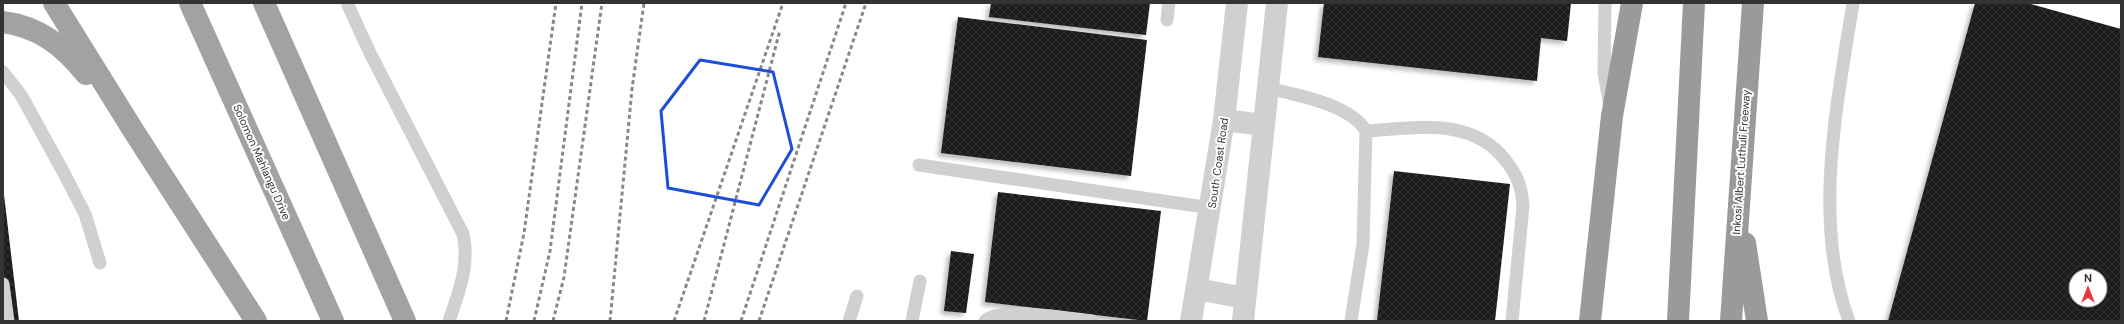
<svg xmlns="http://www.w3.org/2000/svg" width="2124" height="324" font-family="'DM Sans',sans-serif">
<style>
.building{fill:url(#building-cross-hatch);fill-rule:evenodd;filter:url(#shadow)}
.lines{fill:none;stroke-linecap:round;stroke-linejoin:round}
.service{stroke:#d0d0d0;stroke-width:13}
.tertiary{stroke:#d0d0d0;stroke-width:22}
.trunk{stroke:#a2a2a2;stroke-width:22}
.motorway{stroke:#9a9a9a;stroke-width:22}
.rail{stroke:#888;stroke-width:3;stroke-dasharray:4 3;stroke-linecap:butt}
.marked{fill:none;stroke:#1d4ed8;stroke-width:3;stroke-linejoin:round}
.labels{text-anchor:middle;stroke-width:4;stroke-linejoin:round;paint-order:stroke}
.street-label{font-size:11px;fill:#333;stroke:#fff}
</style>
<defs>
<pattern id="building-cross-hatch" width="8" height="8" patternUnits="userSpaceOnUse"><rect width="8" height="8" fill="#1a1a1a"/><path d="M0 0l8 8M0 8l8-8" fill="none" stroke="#333"/></pattern>
<filter id="shadow"><feDropShadow dx="-3.5" dy="3.5" stdDeviation="2" flood-color="#0004"/></filter>
</defs>
<rect width="100%" height="100%" fill="#fff"/>
<!-- building -->
<path class="building" d="M991 3H1150L1146 35 989 17Z
M1324 3H1571L1567 41 1541 38 1537 81 1318 57Z
M1975 3H2027L2121 29V321H1888ZM2076 276H2100V300H2076Z
M958 17 1147 40 1131 176 941 153Z
M1394 171 1510 184 1495 321H1377Z
M998 192 1161 211 1147 321 985 302Z
M3 195H4L19 321H3Z
M951 251 974 254 966 313 944 311Z"/>
<g class="lines">
<!-- service -->
<path class="service" d="M347 3 370 53 463 234C470 264 459 292 449 321
M1605 3 1604 73 1609 101
M1167 20 1169 3
M3 72 21 95 65 175 85 214 100 263
M1268 88C1297 95 1350 104 1366 131L1363 244 1351 321
M1366 131C1415 128 1472 116 1506 161 1517 175 1522 187 1523 206L1512 321
M919 165 1211 208
M3 284 8 321
M849 321 857 296
M912 321 920 281
M985 321C995 306 1073 319 1092 321
M1849 321C1812 222 1837 104 1853 3"/>
<!-- tertiary -->
<path class="tertiary" d="M1224 120 1263 125
M1197 289 1245 298
M1191 321 1224 120 1237 3
M1243 321 1277 3"/>
<!-- trunk -->
<path class="trunk" d="M54 3 133 130 256 321
M190 3 333 321
M264 3 405 321
M3 22C40 27 63 46 86 74"/>
<!-- motorway -->
<path class="motorway" d="M1745 243 1757 321
M1590 321 1612 116 1632 3
M1678 321 1694 3
M1731 321 1753 3"/>
<!-- rail -->
<path class="rail" d="M506 321 524 233 556 3
M534 321 550 251 582 3
M553 321 564 277 602 3
M610 321 632 89 644 3
M674 321 783 3
M704 321 780 30
M741 321 846 3
M759 321 866 3"/>
</g>
<!-- marked area -->
<path class="marked" d="M700 60 773 72 792 149 759 205 668 188 661 111Z"/>
<g class="labels">
<!-- street labels -->
<g class="street-label">
<text transform="translate(262 162) rotate(66)" y="4">Solomon Mahlangu Drive</text>
<text transform="translate(1741 162) rotate(-86)" y="4">Inkosi Albert Luthuli Freeway</text>
<text transform="translate(1218 163) rotate(-82)" y="4">South Coast Road</text>
</g>
</g>
<!-- border -->
<rect width="2124" height="324" fill="none" stroke="#333333" stroke-width="8"/>
<!-- north arrow -->
<g transform="translate(2088 288)"><circle r="19" fill="#ffffff" stroke="#adadad"/>
<path d="M0-3L7 15L0 10L-7 15Z" fill="#e63946"/>
<text y="-6" font-size="11" font-weight="bold" text-anchor="middle" fill="#333333">N</text>
</g>
</svg>
